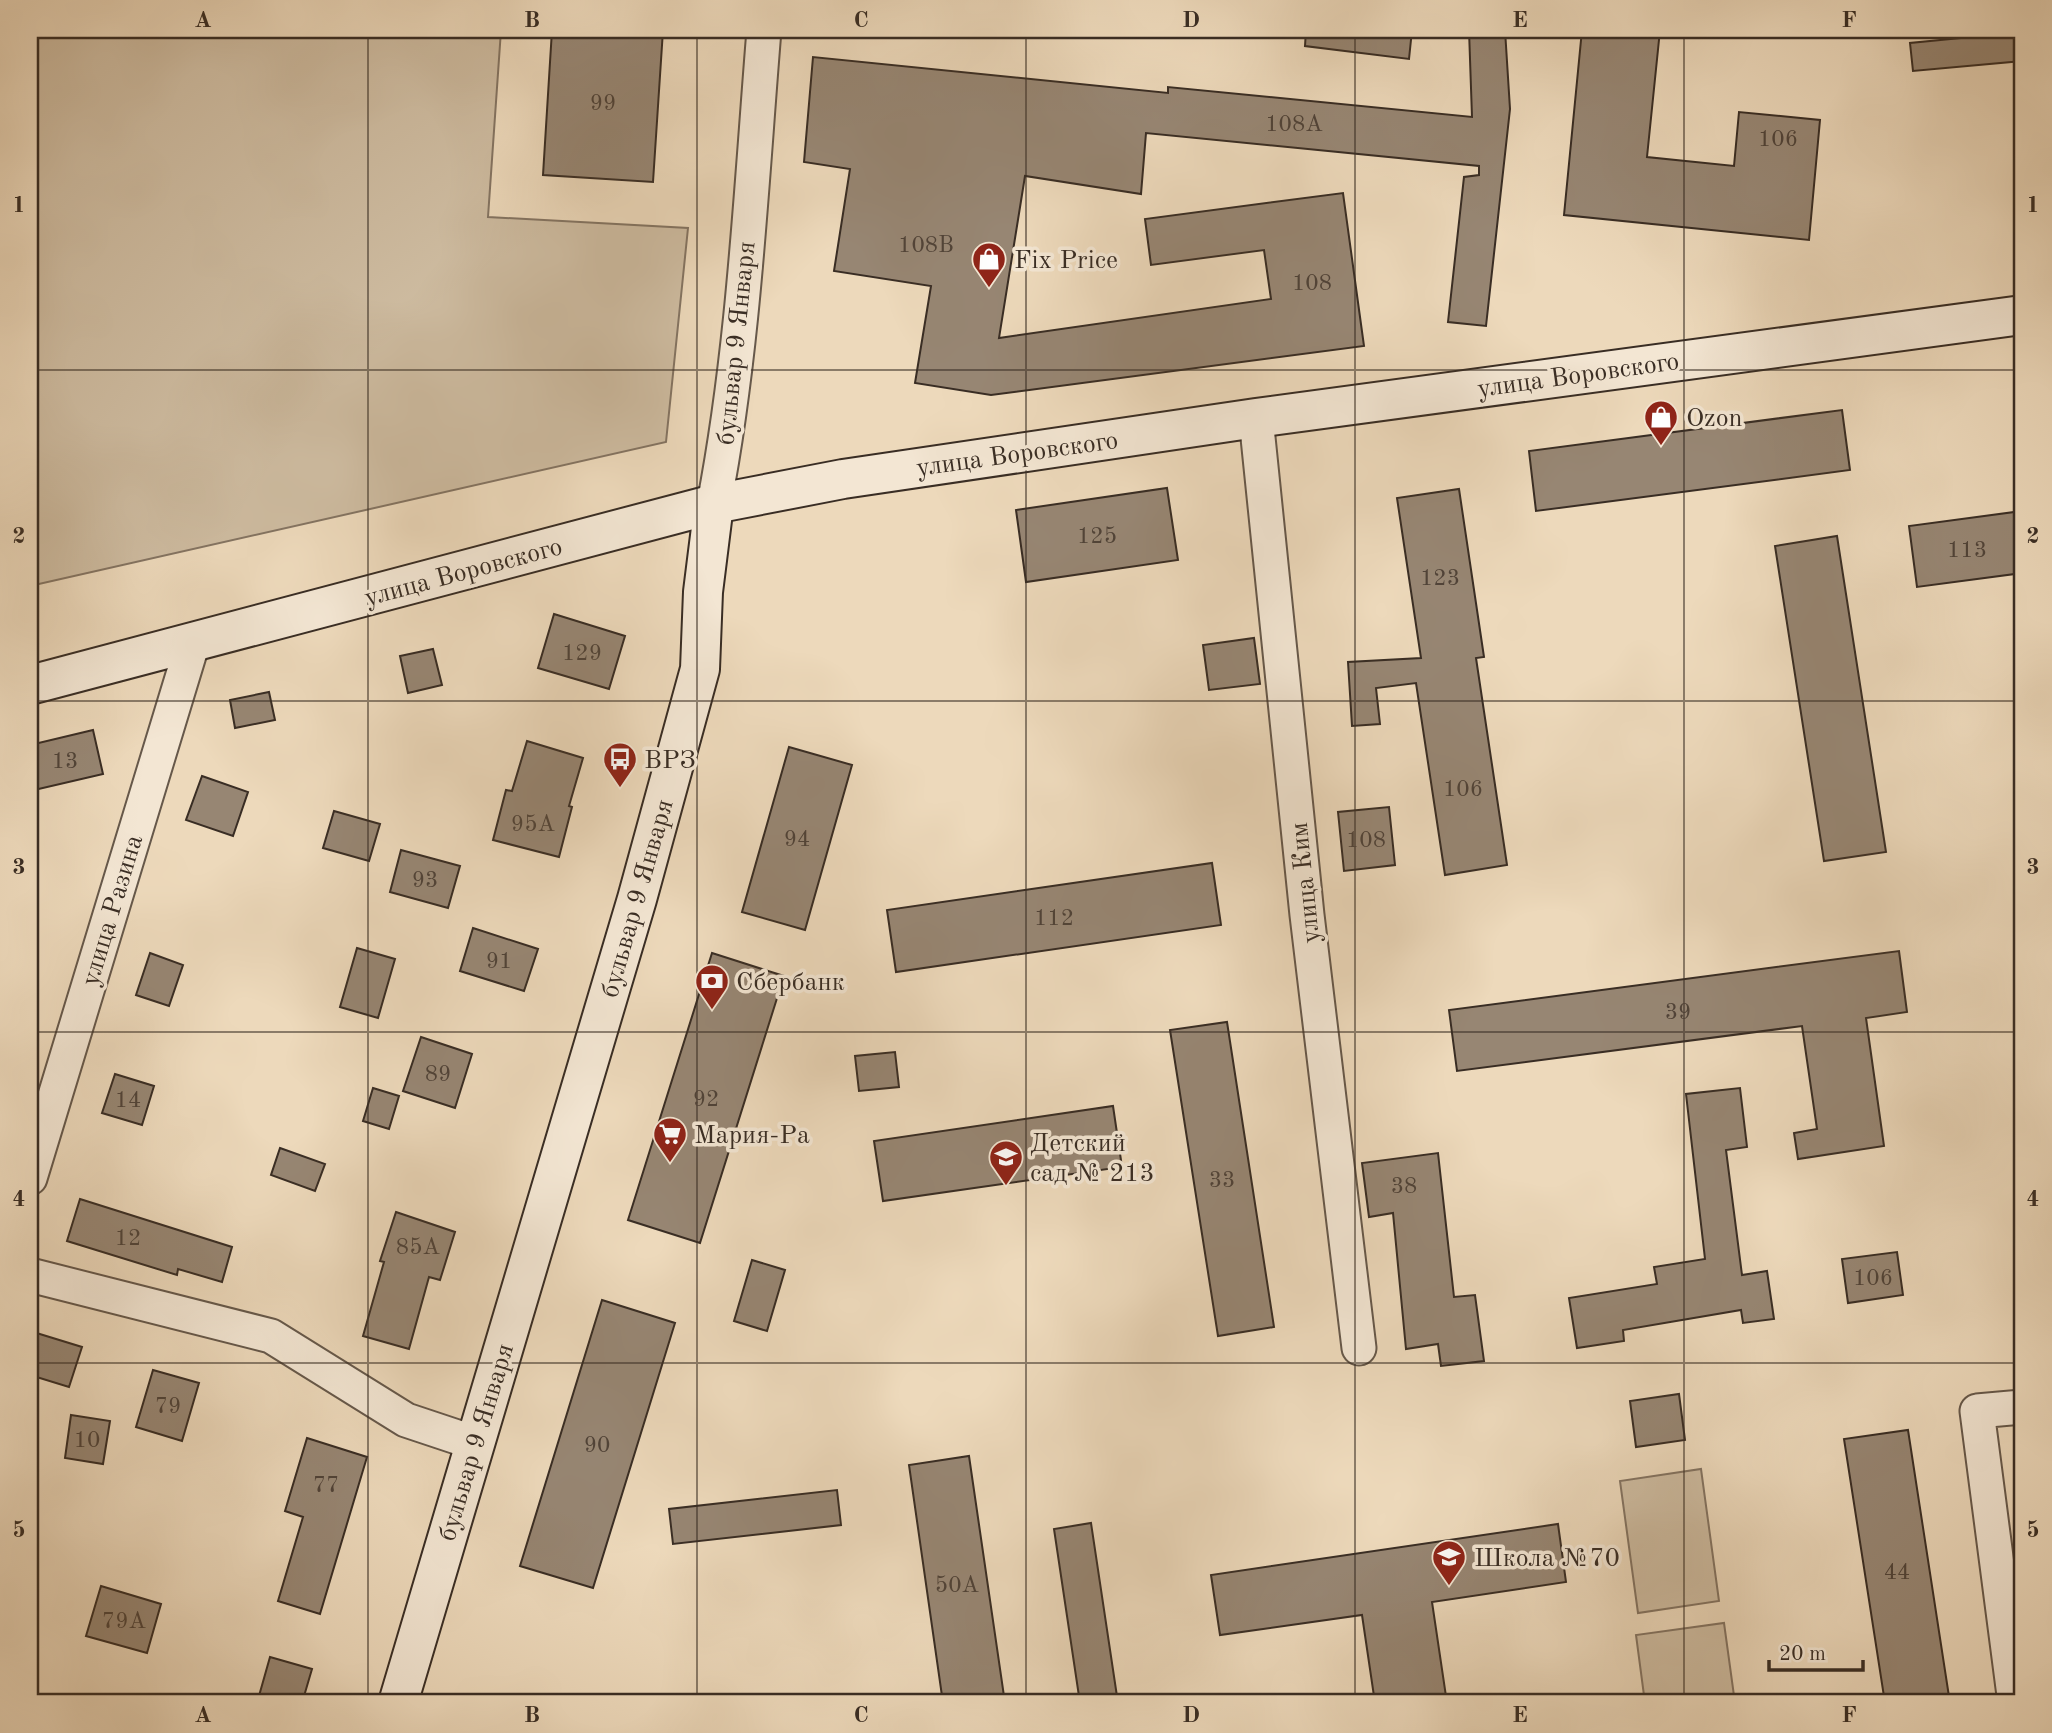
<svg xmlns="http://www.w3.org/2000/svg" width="2052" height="1733" font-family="'Old Standard TT',serif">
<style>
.green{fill:#cebca1;stroke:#847462;stroke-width:2}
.building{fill:#978673;stroke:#392d24;stroke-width:2}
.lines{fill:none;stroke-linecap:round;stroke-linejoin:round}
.minor-casing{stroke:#66584a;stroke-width:37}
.secondary-casing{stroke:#392d24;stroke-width:42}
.minor{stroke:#f3e6d3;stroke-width:33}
.secondary{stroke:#f3e6d3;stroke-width:38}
.grid{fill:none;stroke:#392d24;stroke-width:2;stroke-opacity:0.55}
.labels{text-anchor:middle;stroke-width:7;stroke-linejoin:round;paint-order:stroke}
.number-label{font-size:23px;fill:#504338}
.poi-label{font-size:26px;fill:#392d24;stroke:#f3e6d3;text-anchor:start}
.street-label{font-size:26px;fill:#392d24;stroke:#f3e6d3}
.neatline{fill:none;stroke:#392d24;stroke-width:2.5}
.grid-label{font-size:23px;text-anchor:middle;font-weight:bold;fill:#392d24}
</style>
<rect width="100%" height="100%" fill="#edd9bb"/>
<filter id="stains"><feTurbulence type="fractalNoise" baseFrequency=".00286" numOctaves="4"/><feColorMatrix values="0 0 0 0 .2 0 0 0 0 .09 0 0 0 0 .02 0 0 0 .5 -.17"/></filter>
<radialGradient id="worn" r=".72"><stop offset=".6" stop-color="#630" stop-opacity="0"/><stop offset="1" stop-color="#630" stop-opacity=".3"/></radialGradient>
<!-- green -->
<path class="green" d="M30 30H501L488 217 688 228 666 442 30 586Z
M1701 1469 1719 1601 1638 1613 1620 1481Z
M1724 1623 1735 1703H1645L1636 1635Z"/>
<!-- building -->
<path class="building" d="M552 30H663L653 182 543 175Z
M1306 30H1412L1409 59 1305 46Z
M1469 30H1505L1510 109 1486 326 1448 322 1464 177 1479 175V166L1146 133 1141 194 1025 176 999 338 1271 299 1264 250 1151 265 1145 219 1343 193 1364 346 991 395 915 383 931 286 834 271 850 169 804 162 813 57 1168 93V87L1472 117Z
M1582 30H1660L1647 157 1734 166 1739 112 1820 120 1809 240 1564 215Z
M2022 32V61L1913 71 1910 43Z
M1842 410 1850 470 1536 511 1529 451Z
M1167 488 1178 560 1026 582 1016 510Z
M1459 489 1484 657 1476 658 1507 865 1445 875 1416 683 1376 688 1380 724 1352 726 1348 662 1421 658 1397 498Z
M2022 511V573L1917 587 1909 526Z
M1837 536 1886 852 1824 861 1775 546Z
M554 614 625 636 609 689 538 668Z
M1254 638 1260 684 1209 690 1203 645Z
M433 649 442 685 408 693 400 656Z
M269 692 275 720 235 728 230 700Z
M93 730 103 774 30 791V745Z
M527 741 583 758 569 806 572 807 559 857 493 840 506 790 512 791Z
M789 747 852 765 805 930 742 912Z
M202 776 248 792 233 836 186 820Z
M1389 807 1395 865 1344 871 1338 812Z
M334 811 380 824 369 861 323 848Z
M401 850 460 866 448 908 390 892Z
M1212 863 1221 925 896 972 887 910Z
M473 928 538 949 524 991 460 971Z
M357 948 395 959 378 1018 340 1007Z
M1899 951 1907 1012 1866 1018 1884 1146 1798 1159 1794 1133 1817 1129 1802 1026 1457 1071 1449 1010Z
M150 953 183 965 169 1006 136 995Z
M712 953 784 976 700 1243 628 1220Z
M1227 1022 1274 1327 1218 1336 1170 1030Z
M421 1037 472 1054 455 1108 403 1091Z
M895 1052 899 1087 859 1091 855 1056Z
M115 1074 154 1086 142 1125 102 1113Z
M373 1088 399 1096 389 1129 363 1121Z
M1740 1088 1747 1147 1726 1150 1742 1275 1767 1271 1774 1319 1743 1323 1741 1310 1623 1330 1624 1341 1577 1348 1569 1298 1657 1284 1654 1267 1705 1259 1686 1094Z
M1113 1106 1122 1167 883 1201 874 1141Z
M280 1148 325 1164 315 1191 271 1175Z
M1438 1153 1454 1297 1475 1295 1484 1361 1441 1366 1438 1344 1406 1349 1393 1213 1369 1217 1362 1163Z
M80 1199 232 1247 222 1282 178 1269 177 1275 67 1241Z
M396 1212 455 1232 440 1280 429 1277 409 1349 363 1336 384 1262 380 1261Z
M1897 1252 1903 1295 1848 1303 1842 1259Z
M752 1260 785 1270 767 1331 734 1321Z
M602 1300 675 1323 593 1588 520 1566Z
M30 1331 82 1347 69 1387 30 1375Z
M153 1370 199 1383 182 1441 136 1427Z
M1679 1394 1685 1440 1636 1447 1630 1401Z
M71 1415 110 1421 103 1464 65 1458Z
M1908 1430 1950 1703H1885L1844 1439Z
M307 1438 367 1457 320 1614 278 1601 303 1517 285 1511Z
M969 1456 1005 1703H943L909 1465Z
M837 1490 841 1525 673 1544 669 1509Z
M1091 1523 1118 1703H1080L1054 1529Z
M1558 1524 1566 1582 1432 1602 1447 1703H1375L1362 1615 1220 1635 1211 1575Z
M101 1586 161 1604 147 1653 86 1636Z
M270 1657 312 1669 302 1703H257Z"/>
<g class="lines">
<!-- minor casing -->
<g class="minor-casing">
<path id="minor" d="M1256 418 1307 915 1359 1348
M714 504C744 348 751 188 764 30
M30 1178 193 642
M30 1275 271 1336 406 1420 475 1443
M2015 1703 1977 1411 2022 1407"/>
</g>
<!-- secondary casing -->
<g class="secondary-casing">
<path id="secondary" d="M30 685 714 504 843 479 1256 418 2022 315
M398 1703 637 899 700 669 703 592 714 504"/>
</g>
<!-- minor -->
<use href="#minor" class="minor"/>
<!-- secondary -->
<use href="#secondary" class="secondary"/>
</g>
<!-- grid -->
<path class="grid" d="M368 30V1703M697 30V1703M1026 30V1703M1355 30V1703M1684 30V1703M30 370H2022M30 701H2022M30 1032H2022M30 1363H2022"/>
<!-- icons -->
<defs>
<g id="shop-pin" transform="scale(1.75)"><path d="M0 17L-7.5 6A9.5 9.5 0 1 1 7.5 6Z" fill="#8f2418" stroke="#f3e6d3"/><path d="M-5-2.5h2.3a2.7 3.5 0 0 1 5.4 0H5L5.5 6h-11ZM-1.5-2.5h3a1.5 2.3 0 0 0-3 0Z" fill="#fff"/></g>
<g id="bus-pin" transform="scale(1.75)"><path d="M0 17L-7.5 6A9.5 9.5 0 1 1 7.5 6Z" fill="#8f2418" stroke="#f3e6d3"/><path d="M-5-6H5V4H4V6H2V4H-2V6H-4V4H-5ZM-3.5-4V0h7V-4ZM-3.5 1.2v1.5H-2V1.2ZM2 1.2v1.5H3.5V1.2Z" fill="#fff"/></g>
<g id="bank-pin" transform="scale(1.75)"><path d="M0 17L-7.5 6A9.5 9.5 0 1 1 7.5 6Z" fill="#8f2418" stroke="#f3e6d3"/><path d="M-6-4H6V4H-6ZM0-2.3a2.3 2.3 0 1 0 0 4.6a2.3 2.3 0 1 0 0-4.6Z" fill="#fff"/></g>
<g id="supermarket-pin" transform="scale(1.75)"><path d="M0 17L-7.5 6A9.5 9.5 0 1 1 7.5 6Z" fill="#8f2418" stroke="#f3e6d3"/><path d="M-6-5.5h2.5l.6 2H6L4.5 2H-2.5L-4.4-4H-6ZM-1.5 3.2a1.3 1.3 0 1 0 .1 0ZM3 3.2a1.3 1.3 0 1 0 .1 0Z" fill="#fff"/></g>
<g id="school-pin" transform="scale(1.75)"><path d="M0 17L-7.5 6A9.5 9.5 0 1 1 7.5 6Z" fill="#8f2418" stroke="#f3e6d3"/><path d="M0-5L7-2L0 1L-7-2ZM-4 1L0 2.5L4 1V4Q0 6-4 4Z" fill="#fff"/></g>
</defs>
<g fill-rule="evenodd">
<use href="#shop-pin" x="989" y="259"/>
<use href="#shop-pin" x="1661" y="417"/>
<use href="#bus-pin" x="620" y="759"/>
<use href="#bank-pin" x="712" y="981"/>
<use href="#supermarket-pin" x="670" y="1134"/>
<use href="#school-pin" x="1006" y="1157"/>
<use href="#school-pin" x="1449" y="1557"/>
</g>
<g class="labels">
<!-- number labels -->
<g class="number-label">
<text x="603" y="110">99</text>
<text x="1294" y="131">108А</text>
<text x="1778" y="146">106</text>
<text x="926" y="252">108В</text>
<text x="1312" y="290">108</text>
<text x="1097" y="543">125</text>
<text x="1967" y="557">113</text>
<text x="1440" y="585">123</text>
<text x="582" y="660">129</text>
<text x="65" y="768">13</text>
<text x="1463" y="796">106</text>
<text x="533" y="831">95А</text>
<text x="797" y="846">94</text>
<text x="1366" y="847">108</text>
<text x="425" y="887">93</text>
<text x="1054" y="925">112</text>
<text x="499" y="968">91</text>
<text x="1678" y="1019">39</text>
<text x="438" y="1081">89</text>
<text x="706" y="1106">92</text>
<text x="128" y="1107">14</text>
<text x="1222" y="1187">33</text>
<text x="1404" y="1193">38</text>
<text x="128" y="1245">12</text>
<text x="418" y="1254">85А</text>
<text x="1873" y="1285">106</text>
<text x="168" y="1413">79</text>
<text x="87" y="1447">10</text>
<text x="597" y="1452">90</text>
<text x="326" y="1492">77</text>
<text x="1897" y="1579">44</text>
<text x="957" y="1592">50А</text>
<text x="124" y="1628">79А</text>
</g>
<!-- poi labels -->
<g class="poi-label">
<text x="1014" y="268">Fix Price</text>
<text x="1686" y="426">Ozon</text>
<text x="644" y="768">ВРЗ</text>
<text x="736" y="990">Сбербанк</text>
<text x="694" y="1143">Мария-Ра</text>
<text x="1030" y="1151">Детский<tspan x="1030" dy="30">сад № 213</tspan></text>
<text x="1474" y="1566">Школа №70</text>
</g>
<!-- street labels -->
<g class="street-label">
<text transform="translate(735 343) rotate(-84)" y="9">бульвар 9 Января</text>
<text transform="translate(1578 374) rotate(-8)" y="9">улица Воровского</text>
<text transform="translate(1017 453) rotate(-8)" y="9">улица Воровского</text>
<text transform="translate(463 571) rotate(-15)" y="9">улица Воровского</text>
<text transform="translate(1304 883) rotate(-96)" y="9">улица Ким</text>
<text transform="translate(636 898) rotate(-74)" y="9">бульвар 9 Января</text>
<text transform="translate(111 910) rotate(-73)" y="9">улица Разина</text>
<text transform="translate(475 1442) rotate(-73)" y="9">бульвар 9 Января</text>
</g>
</g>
<!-- margin -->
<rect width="2052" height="1733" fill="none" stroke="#edd9bb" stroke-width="77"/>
<!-- scale -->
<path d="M1769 1660v10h94v-10" fill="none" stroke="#392d24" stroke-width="3.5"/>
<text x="1779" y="1660" font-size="21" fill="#392d24" stroke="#f3e6d3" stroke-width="5" paint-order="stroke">20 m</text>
<rect x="38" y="38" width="1976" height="1656" class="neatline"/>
<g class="grid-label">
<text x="203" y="27">A</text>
<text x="532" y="27">B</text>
<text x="861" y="27">C</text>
<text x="1191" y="27">D</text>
<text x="1520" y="27">E</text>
<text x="1849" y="27">F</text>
<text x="19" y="212">1</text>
<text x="2033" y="212">1</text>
<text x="19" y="543">2</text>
<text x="2033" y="543">2</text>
<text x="19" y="874">3</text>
<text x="2033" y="874">3</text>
<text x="19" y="1206">4</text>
<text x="2033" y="1206">4</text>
<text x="19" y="1537">5</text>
<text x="2033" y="1537">5</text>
<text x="203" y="1722">A</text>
<text x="532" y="1722">B</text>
<text x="861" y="1722">C</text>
<text x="1191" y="1722">D</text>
<text x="1520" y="1722">E</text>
<text x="1849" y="1722">F</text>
</g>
<rect width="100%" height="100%" filter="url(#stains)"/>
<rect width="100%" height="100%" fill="url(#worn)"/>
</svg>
